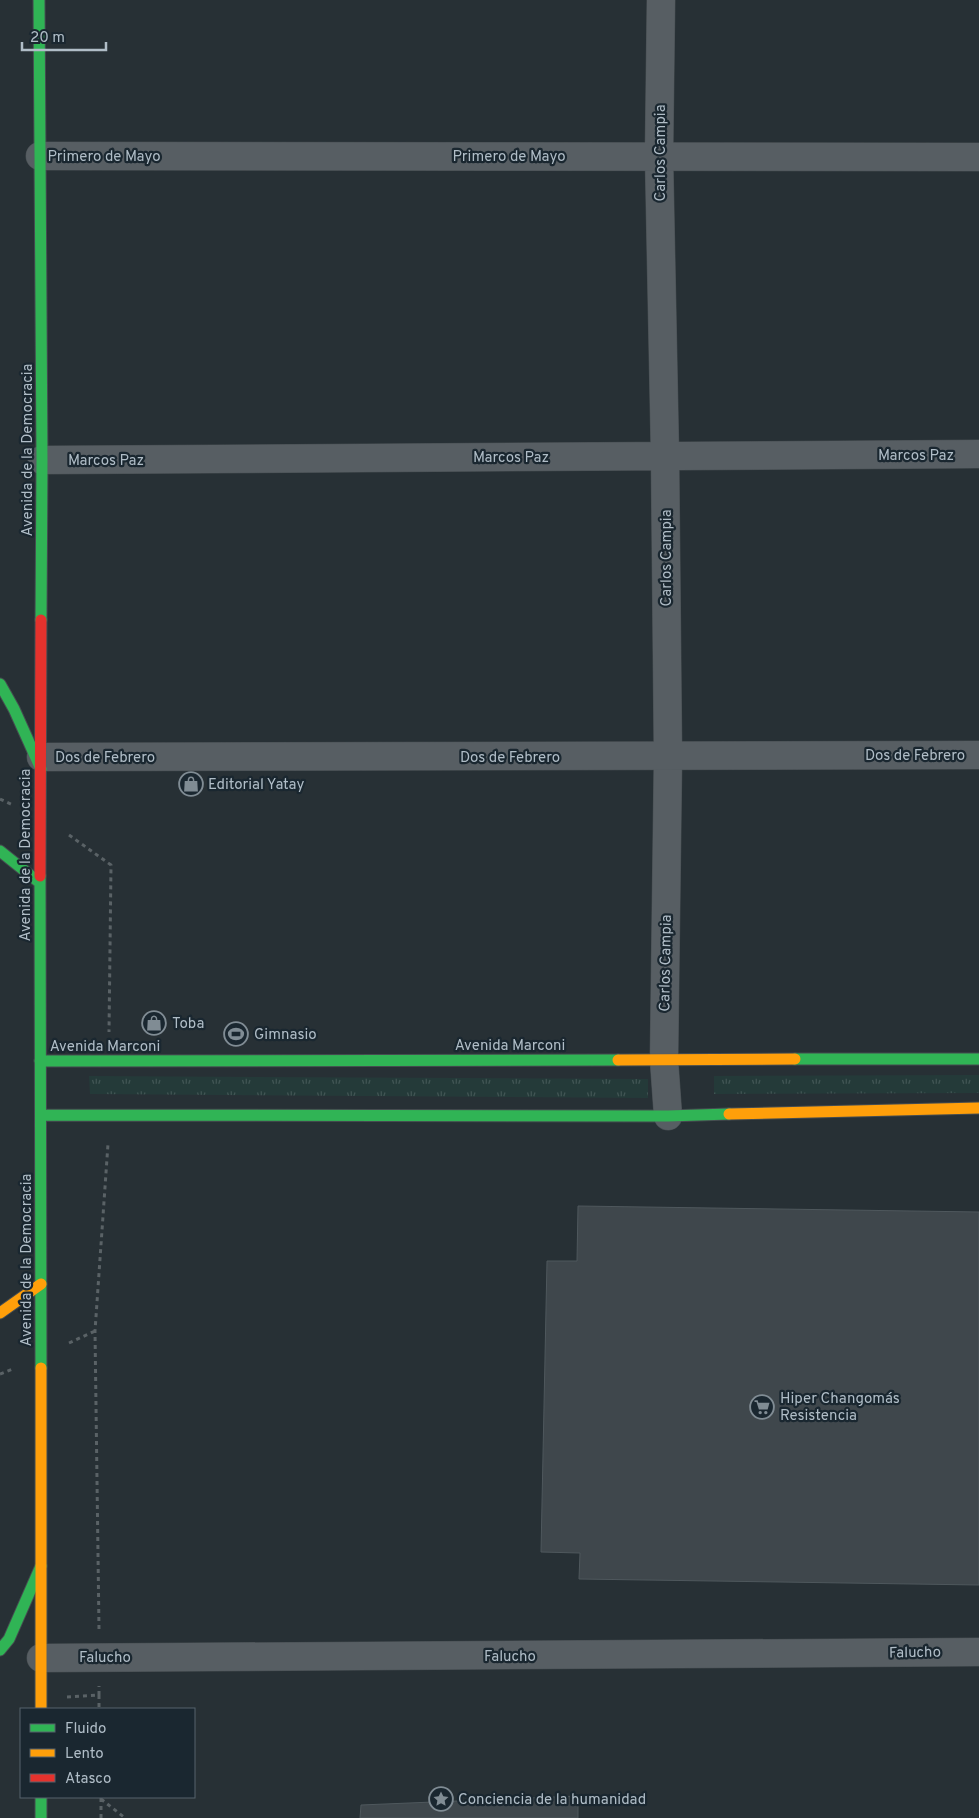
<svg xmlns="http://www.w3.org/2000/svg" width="979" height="1818" font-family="Overpass,sans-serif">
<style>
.grass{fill:url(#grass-tufts)}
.building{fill:#3f474c;stroke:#4f585d}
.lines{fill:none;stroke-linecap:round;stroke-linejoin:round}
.street-casing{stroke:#454c50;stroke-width:29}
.fast-casing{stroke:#454c50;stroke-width:13}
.slow-casing{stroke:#454c50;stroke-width:13}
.jam-casing{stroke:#454c50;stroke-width:13}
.path{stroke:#5a6266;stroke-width:3;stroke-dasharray:4 4;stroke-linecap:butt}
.street{stroke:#575e63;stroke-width:28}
.fast{stroke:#30b455;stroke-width:11}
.slow{stroke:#ff9f0a;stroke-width:11}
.jam{stroke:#e5322d;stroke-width:11}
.labels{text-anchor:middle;stroke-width:4.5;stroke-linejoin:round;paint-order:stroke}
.street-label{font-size:15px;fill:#b0bdc7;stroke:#1a2730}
.poi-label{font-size:15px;fill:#b0bdc7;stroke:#1a2730;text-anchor:start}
</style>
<defs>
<pattern id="grass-tufts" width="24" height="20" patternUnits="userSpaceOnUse" patternTransform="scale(1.25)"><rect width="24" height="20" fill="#243a39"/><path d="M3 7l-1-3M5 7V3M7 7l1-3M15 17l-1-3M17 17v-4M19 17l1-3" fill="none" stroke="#415554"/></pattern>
</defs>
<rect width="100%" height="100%" fill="#273035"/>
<!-- grass -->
<path class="grass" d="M979 1075V1093L714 1094V1076Z
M89 1076 648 1079V1098L90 1094Z"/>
<!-- building -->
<path class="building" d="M578 1206 979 1212V1585L579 1579 580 1553 541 1552 547 1261H577Z
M578 1796V1818H360L361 1805Z"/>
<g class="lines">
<!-- street casing -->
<g class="street-casing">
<path id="street" d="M661 0 659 156 665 455 668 757 664 1060 668 1116
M40 156 979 157
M42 460 979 454
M41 757 979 755
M41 1658 979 1652"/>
</g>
<!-- fast casing -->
<g class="fast-casing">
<path id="fast" d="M39 0 42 460 41 620
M0 684 14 709 41 769
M0 851 40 883
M40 876 41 1368
M795 1059H979
M40 1061 618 1060
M41 1115 668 1116 729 1114
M0 1650 9 1639 41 1566
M41 1797V1818"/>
</g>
<!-- slow casing -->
<g class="slow-casing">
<path id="slow" d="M618 1060 795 1059
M729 1114 979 1108
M0 1313 41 1284
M41 1368V1709"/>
</g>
<!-- jam casing -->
<g class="jam-casing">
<path id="jam" d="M40 876 41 620"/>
</g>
<!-- path -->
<path class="path" d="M0 799 13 805
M69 835 111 865 109 1032
M69 1343 95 1331
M0 1374 13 1369
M99 1629 95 1331 108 1144
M99 1695V1686
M67 1697 99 1695V1709
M101 1799 125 1818
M101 1818V1797"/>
<!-- street -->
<use href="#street" class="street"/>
<!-- fast -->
<use href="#fast" class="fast"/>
<!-- slow -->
<use href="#slow" class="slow"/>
<!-- jam -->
<use href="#jam" class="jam"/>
</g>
<!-- icons -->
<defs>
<g id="shop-ring" transform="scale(1.25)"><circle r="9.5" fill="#1a2730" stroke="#808c94" stroke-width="1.5"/><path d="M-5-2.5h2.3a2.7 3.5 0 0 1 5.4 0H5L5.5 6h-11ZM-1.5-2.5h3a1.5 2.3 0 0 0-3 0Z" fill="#808c94"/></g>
<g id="stadium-ring" transform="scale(1.25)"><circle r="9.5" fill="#1a2730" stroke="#808c94" stroke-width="1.5"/><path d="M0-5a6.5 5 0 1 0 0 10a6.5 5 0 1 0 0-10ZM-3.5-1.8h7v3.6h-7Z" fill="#808c94"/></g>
<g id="supermarket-ring" transform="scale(1.25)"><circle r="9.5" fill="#1a2730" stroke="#808c94" stroke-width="1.5"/><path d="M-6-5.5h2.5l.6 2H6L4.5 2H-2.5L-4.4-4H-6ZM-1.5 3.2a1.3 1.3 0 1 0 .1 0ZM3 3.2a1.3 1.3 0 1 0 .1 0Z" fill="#808c94"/></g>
<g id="sight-ring" transform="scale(1.25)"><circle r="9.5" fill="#1a2730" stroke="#808c94" stroke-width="1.5"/><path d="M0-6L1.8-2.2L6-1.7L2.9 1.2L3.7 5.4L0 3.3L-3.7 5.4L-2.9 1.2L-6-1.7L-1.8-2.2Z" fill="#808c94"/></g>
</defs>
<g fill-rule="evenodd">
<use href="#shop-ring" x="191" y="784"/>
<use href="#shop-ring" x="154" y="1023"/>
<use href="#stadium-ring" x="236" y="1034"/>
<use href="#supermarket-ring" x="762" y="1407"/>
<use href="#sight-ring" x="441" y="1799"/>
</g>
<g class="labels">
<!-- street labels -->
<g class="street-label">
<text transform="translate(660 153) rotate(-90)" y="5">Carlos Campia</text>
<text x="104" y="161">Primero de Mayo</text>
<text x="509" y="161">Primero de Mayo</text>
<text transform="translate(27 450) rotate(-90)" y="5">Avenida de la Democracia</text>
<text x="916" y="460">Marcos Paz</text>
<text x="511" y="462">Marcos Paz</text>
<text x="106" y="465">Marcos Paz</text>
<text transform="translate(666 558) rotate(-90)" y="5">Carlos Campia</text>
<text x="915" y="760">Dos de Febrero</text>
<text x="105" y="762">Dos de Febrero</text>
<text x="510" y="762">Dos de Febrero</text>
<text transform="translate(25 855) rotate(-90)" y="5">Avenida de la Democracia</text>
<text transform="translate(665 963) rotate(-89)" y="5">Carlos Campia</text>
<text x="510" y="1050">Avenida Marconi</text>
<text x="105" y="1051">Avenida Marconi</text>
<text transform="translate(26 1260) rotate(-90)" y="5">Avenida de la Democracia</text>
<text transform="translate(915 1652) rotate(-1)" y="5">Falucho</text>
<text x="510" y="1661">Falucho</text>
<text x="105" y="1662">Falucho</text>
</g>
<!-- poi labels -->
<g class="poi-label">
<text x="208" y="789">Editorial Yatay</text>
<text x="172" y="1028">Toba</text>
<text x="254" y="1039">Gimnasio</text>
<text x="780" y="1403">Hiper Changomás<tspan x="780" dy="17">Resistencia</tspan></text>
<text x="458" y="1804">Conciencia de la humanidad</text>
</g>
</g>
<!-- legend -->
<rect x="20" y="1708" width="175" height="90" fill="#1a2730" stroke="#56636c"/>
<rect x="30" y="1724" width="25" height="8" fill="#30b455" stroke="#56636c"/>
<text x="65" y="1733" font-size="15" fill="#b0bdc7">Fluido</text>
<rect x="30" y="1749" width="25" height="8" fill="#ff9f0a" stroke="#56636c"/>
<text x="65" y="1758" font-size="15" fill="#b0bdc7">Lento</text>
<rect x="30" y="1774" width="25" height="8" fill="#e5322d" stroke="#56636c"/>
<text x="65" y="1783" font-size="15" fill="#b0bdc7">Atasco</text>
<!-- scale -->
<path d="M22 42v8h84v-8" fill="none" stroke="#b0bdc7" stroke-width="2.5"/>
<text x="30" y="42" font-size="15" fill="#b0bdc7" stroke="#1a2730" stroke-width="4" paint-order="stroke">20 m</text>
</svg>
